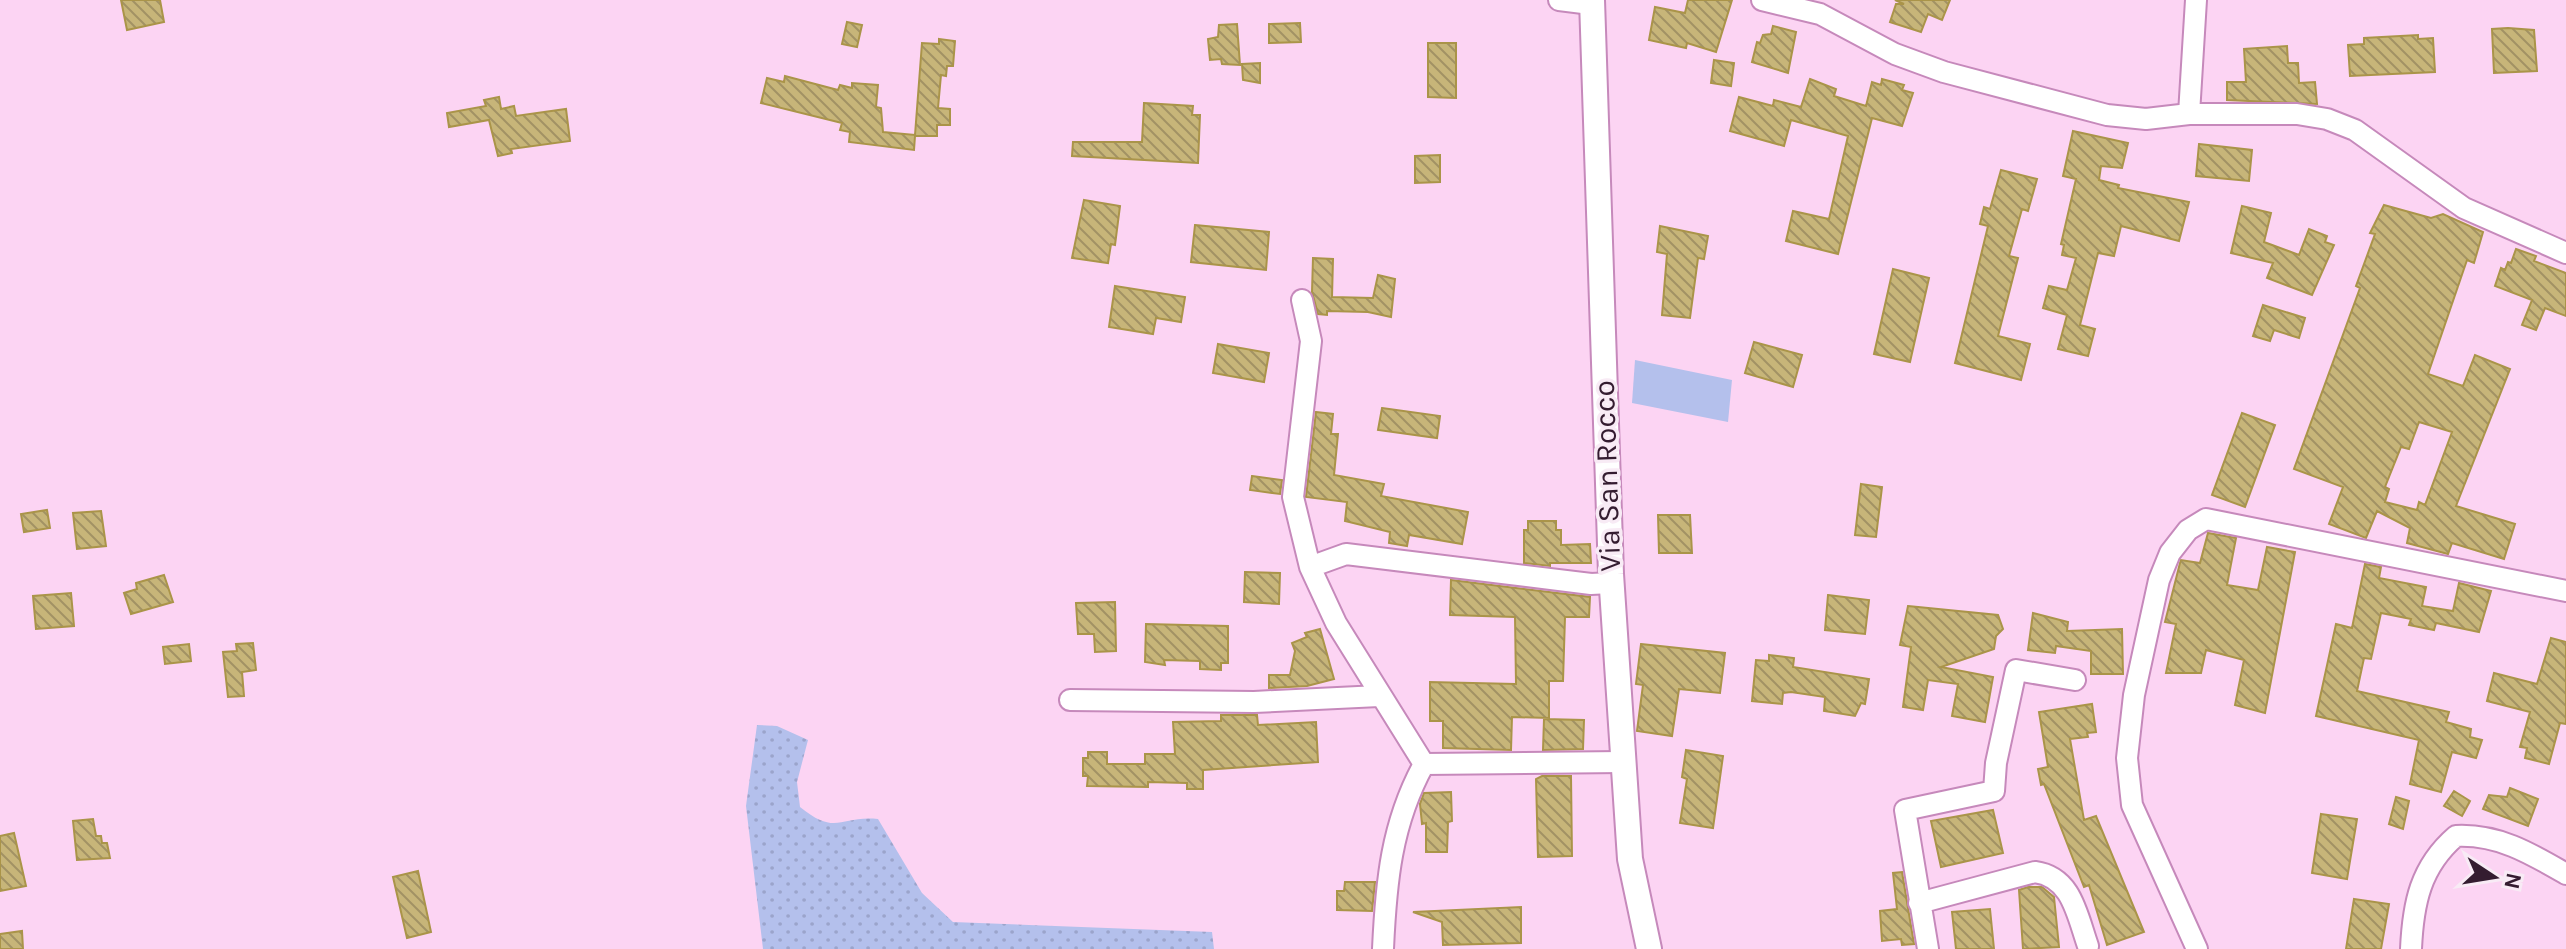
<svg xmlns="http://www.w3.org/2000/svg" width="2566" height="949" font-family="Karla,sans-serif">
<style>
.grass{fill:url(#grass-dots)}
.park{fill:#b4c0ec}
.building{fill:url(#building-back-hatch);stroke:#aa9449;stroke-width:2;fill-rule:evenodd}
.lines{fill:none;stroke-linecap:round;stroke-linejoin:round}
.minor-casing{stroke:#c689bb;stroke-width:24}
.tertiary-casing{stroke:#c689bb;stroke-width:28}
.minor{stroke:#fff;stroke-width:20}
.tertiary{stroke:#fff;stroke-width:24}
.labels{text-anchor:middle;stroke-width:7;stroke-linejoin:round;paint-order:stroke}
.street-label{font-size:30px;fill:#341c30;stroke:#f8ebf5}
</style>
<defs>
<pattern id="grass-dots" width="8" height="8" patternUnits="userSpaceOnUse" patternTransform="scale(2)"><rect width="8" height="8" fill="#b4c0ec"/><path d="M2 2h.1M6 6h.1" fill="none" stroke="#9ba4cb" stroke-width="1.8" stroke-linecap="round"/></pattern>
<pattern id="building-back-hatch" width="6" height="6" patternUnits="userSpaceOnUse" patternTransform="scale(2)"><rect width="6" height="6" fill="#c7b579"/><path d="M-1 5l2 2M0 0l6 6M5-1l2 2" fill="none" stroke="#a29264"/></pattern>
</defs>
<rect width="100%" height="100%" fill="#fcd4f3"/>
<!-- grass -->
<path class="grass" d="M757 725 777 726 808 740 797 782 800 807C837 837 840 815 878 819L922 893 953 922 1212 932 1214 949H763L746 806Z"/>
<!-- park -->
<path class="park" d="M1635 360 1732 380 1728 422 1632 403Z"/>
<!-- building -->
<path class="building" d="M121 0H160L164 22 127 30Z
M1688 0H1732L1716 52 1687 43 1686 48 1649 40 1655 7 1685 13Z
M1895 0H1950L1942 20 1928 14 1921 32 1890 22 1896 4H1904Z
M847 22 862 25 857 47 842 44Z
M1300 23 1301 42 1269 43V24Z
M1237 24 1240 65 1222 64 1221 59 1210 60 1208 39 1218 37 1219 25Z
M1773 26 1796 32 1788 73 1752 62 1757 42 1760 43 1763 35 1771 34Z
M2508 28 2534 30 2537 71 2494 73 2492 29Z
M2418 35V39L2433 38 2435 72 2350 76 2348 45 2364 44V38Z
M939 39 955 41 953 66H947L946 76 941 75 938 108 950 109V125H937V136H915L914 150 849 142 850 132 840 130 842 123 761 103 767 78 784 82 785 76 838 90 840 85 852 88V83L878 85 876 107 881 108 883 132 915 135 922 43 939 44Z
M1428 43H1456V98L1428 97Z
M2287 46 2288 63H2298L2299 83 2315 82 2317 104 2227 100V82H2246L2244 49Z
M1714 60 1734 63 1731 86 1711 83Z
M1260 63V83L1243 80 1242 64Z
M1810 79 1836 89 1834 96 1866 106 1872 82 1881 85 1882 79 1904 85 1902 90 1913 93 1902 126 1872 118 1838 254 1786 241 1793 211 1829 219 1848 136 1791 120 1784 146 1730 131 1739 97 1773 106 1774 100 1801 107Z
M499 97 501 109 514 106 516 116 566 109 570 141 511 149 512 153 498 156 489 120 449 127 447 113 486 106 484 100Z
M1144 103 1193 106 1192 115H1200L1198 163 1072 156 1073 142H1142Z
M2073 131 2128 143 2122 168 2101 166 2099 180 2119 185 2118 188 2189 202 2179 241 2121 226 2114 256 2098 253 2080 325 2095 329 2088 356 2058 349 2067 315 2043 308 2049 286 2067 290 2076 258 2062 255 2064 245 2061 244 2076 179 2063 176Z
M2199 144 2252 150 2249 181 2196 176Z
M1440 155V182L1415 183V156Z
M2001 170 2037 179 2028 211 2022 209 2009 256 2018 258 1998 336 2030 344 2021 380 1955 363 1988 226 1980 224 1984 207 1990 209Z
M1084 200 1120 206 1115 245 1111 244 1108 263 1072 258Z
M2384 205 2431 218 2443 214 2483 232 2474 263 2467 260 2428 374 2463 386 2475 355 2510 369 2456 506 2515 524 2504 559 2452 543 2448 554 2407 543 2410 528 2377 511 2366 538 2329 524 2343 487 2294 469 2360 288 2356 286 2375 234 2370 233ZM2419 422 2452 432 2425 505 2419 502 2417 510 2385 502 2389 489 2385 487 2401 447 2409 449Z
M2242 206 2271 213 2264 242 2299 255 2309 229 2327 236 2325 242 2334 245 2312 295 2267 278 2273 263 2231 253Z
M1195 225 1269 232 1266 270 1191 262Z
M1660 226 1708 236 1704 259 1698 258 1690 318 1662 315 1667 254 1657 252Z
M2516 249 2536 256 2534 261 2566 273V316L2545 308 2536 330 2522 325 2532 300 2495 286 2501 268 2505 270 2508 262 2511 263Z
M1313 258 1333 259 1332 297 1373 298 1378 275 1395 279 1391 317 1368 312 1327 311V315L1318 314 1312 292Z
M1893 269 1929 278 1910 362 1874 354Z
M1115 286 1185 297 1181 322 1156 318 1153 334 1109 327Z
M2263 305 2305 318 2299 338 2274 330 2270 341 2253 336Z
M1754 342 1802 355 1793 387 1745 373Z
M1218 344 1269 353 1264 382 1213 373Z
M1382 408 1440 416 1437 438 1378 430Z
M1316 412 1333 414 1331 434H1338L1334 475 1384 484 1381 496 1468 512 1462 544 1409 535 1407 546 1389 543 1390 532 1345 521 1347 502 1306 497Z
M2242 413 2275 425 2245 507 2212 495Z
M1252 476 1282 480 1280 494 1250 490Z
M1861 484 1882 487 1876 537 1855 535Z
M47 510 50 528 24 532 21 514Z
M101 511 106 546 77 549 73 513Z
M1658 515H1690L1692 553H1659Z
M1528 521H1556V530H1561V545L1590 544 1591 563H1550V566L1524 563V530H1528Z
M2208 533 2236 538 2227 585 2258 590 2267 547 2295 552 2265 713 2235 705 2244 660 2206 650 2201 673H2166L2176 624 2165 622 2180 563 2181 560 2200 563Z
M2365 564 2381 567 2379 578 2426 587 2422 606 2453 611 2459 583 2491 591 2479 632 2436 623 2434 630 2409 625 2411 619 2381 613 2371 659 2364 658 2357 691 2449 712 2446 722 2471 729 2470 737 2482 740 2476 758 2452 752 2441 792 2410 784 2419 740 2316 716 2336 624 2352 628Z
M1245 572 1280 573 1279 604 1244 602Z
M164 575 173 602 131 614 124 593 137 589 136 583Z
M1451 580 1590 597 1589 617H1565L1563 681H1549V718L1512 717 1511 750 1443 748V721H1430V682L1516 684 1515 617 1450 615Z
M71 593 74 626 36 629 33 596Z
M1828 595 1869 600 1865 634 1825 630Z
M1115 602 1116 651 1095 652 1094 634H1078L1076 603Z
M1908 606 1998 615 2003 629 1996 636 1994 649 1941 667 1993 677 1985 722 1952 716 1958 684 1928 680 1923 710 1903 707 1911 647 1900 645Z
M2033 613 2068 622 2067 631 2122 629 2123 674H2091V651L2056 646 2055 653 2028 650Z
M1146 624 1228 626V663H1221V670L1200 669V661L1164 660 1165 665 1145 662Z
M1320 629 1334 679 1307 686 1269 688V675H1290L1295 651 1292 643 1307 637 1305 633Z
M2551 638 2566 642V724L2560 723 2549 764 2525 758 2527 748 2520 747 2530 712 2487 701 2494 673 2537 684Z
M253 643 256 670 242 672 244 696 228 697 223 652 237 651 236 644Z
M189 644 191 661 165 664 163 647Z
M1641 644 1725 653 1720 693 1679 689 1672 736 1637 731 1643 685 1636 684Z
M1769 655 1794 658 1793 667 1869 679 1865 704 1861 703 1855 716 1824 711 1825 697 1791 692 1783 693 1782 704 1752 701 1756 660 1769 661Z
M2092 704 2096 732 2087 733 2088 737 2070 739 2084 820 2096 816 2144 932 2107 945 2089 885 2084 887 2044 784 2041 785 2038 769 2048 767 2039 712Z
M1221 715H1257L1258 725 1316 722 1318 762 1203 770V789H1187V783L1148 782V787L1087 786 1088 776H1083V758H1088V752H1107V764H1145V754H1175L1173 722 1221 721Z
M1544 719 1584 720 1583 749 1543 750Z
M1686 750 1723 756 1713 828 1680 823 1687 779 1682 777Z
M1542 776H1571L1572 856 1538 857 1536 779Z
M2510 788 2538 799 2528 826 2483 809 2489 795 2507 797Z
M2454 791 2470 801 2462 816 2444 806Z
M1451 792 1452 821 1448 822 1447 852H1426V823L1422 824 1420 804 1424 793Z
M2396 797 2409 801 2403 829 2389 824Z
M1993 810 2003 853 1941 867 1931 821Z
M2321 814 2357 819 2347 879 2312 873Z
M93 819 96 836H101L102 843H107L110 858 77 860 73 821Z
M14 833 26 886 0 891V836Z
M418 871 431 932 407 938 393 877Z
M1902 872 1914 944 1902 945 1901 939 1882 941 1880 911 1897 909 1893 873Z
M1345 882H1375L1372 911 1337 910V891H1344Z
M2028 887H2042L2054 897 2059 947 2023 949 2019 890Z
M2354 899 2389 904 2381 949H2346Z
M1521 907V943L1443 945 1442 922 1413 912Z
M1990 909 1994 949H1956L1952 912Z
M22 931 23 949H0V934Z"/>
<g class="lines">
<!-- minor casing -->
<g class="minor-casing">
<path id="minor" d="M1559 0 1591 4
M1762 0 1820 14 1895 54 1944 72 2107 115 2146 119 2189 114H2297L2327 119 2355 130 2464 208 2566 253
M2189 114 2196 0
M1302 300 1311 341 1293 497 1310 567 1336 623 1424 764 1623 762
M1310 567 1346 554 1591 584 1611 583
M1070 700 1254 702 1379 696
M1919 903 2035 872C2072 877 2077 915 2088 946
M1383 949C1386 883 1391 824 1424 764
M1928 949 1905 810 1994 791 1996 763 2016 670 2075 680
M2197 949 2132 805 2127 758 2134 695 2159 580 2170 553 2188 530 2206 519 2566 591
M2411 949C2413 904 2420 867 2456 836 2498 834 2530 853 2566 874"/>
</g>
<!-- tertiary casing -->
<g class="tertiary-casing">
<path id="tertiary" d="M1592 0 1611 574 1630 859 1649 949"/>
</g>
<!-- minor -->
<use href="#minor" class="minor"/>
<!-- tertiary -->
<use href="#tertiary" class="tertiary"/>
</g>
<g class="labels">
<!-- street labels -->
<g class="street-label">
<text transform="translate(1607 476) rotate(-92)" y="10">Via San Rocco</text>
</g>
</g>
<!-- north arrow -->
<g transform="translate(2494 877) rotate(102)" stroke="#f8ebf5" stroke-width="6" paint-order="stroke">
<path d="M0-6L14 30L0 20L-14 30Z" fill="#341c30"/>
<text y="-12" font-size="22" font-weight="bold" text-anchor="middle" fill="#341c30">N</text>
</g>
</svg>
